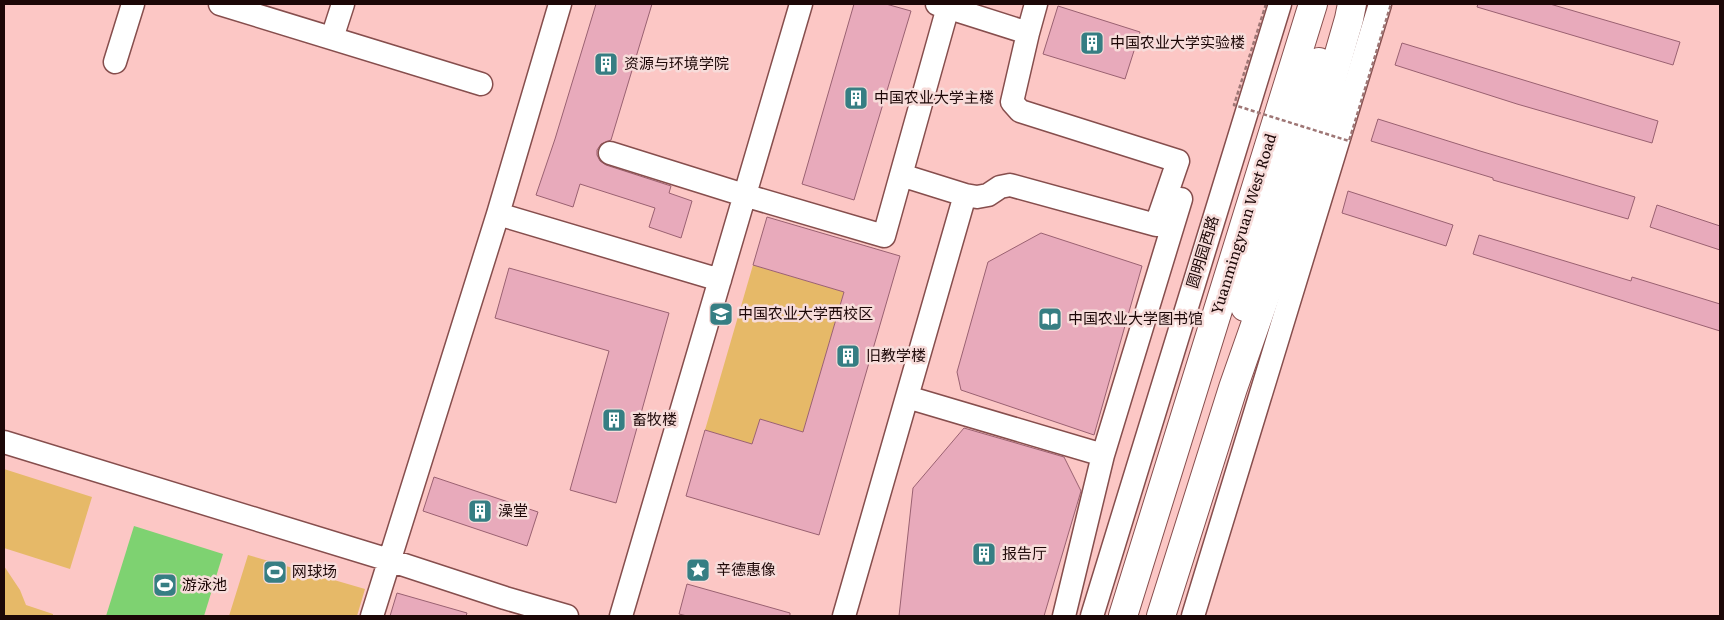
<svg xmlns="http://www.w3.org/2000/svg" width="1724" height="620" font-family="Literata,'Noto Sans SC',serif">
<style>
.green{fill:#e6b968}
.water{fill:#7ed271}
.building{fill:#e8aabb;stroke:#9a6171}
.lines{fill:none;stroke-linecap:round;stroke-linejoin:round}
.minor-casing{stroke:#864e4d;stroke-width:25}
.major-casing{stroke:#864e4d;stroke-width:30}
.minor{stroke:#fff;stroke-width:22}
.major{stroke:#fff;stroke-width:28}
.path-bridge{stroke:#9e7675;stroke-width:2.5;stroke-dasharray:4 2.5;stroke-linecap:butt}
.labels{text-anchor:middle;stroke-width:5;stroke-linejoin:round;paint-order:stroke}
.poi-label{font-size:15px;fill:#1c0707;stroke:#f7dcda;text-anchor:start}
.street-label{font-size:15px;fill:#1c0707;stroke:#f7dcda}
</style>
<rect width="100%" height="100%" fill="#fcc7c5"/>
<!-- green -->
<path class="green" d="M753 265 844 292 803 432 760 419 752 444 705 430Z
M4 469 92 497 70 569 4 548Z
M248 555 365 589 357 616H229Z
M4 566 20 590 26 605 53 614V616H4L5 614Z"/>
<!-- water -->
<path class="water" d="M134 526 223 554 204 616H106Z"/>
<!-- building -->
<path class="building" d="M596 4H652L611 140 601 144 597 150V155L600 161 606 165 671 186 669 193 692 201 681 238 649 227 655 208 580 184 573 207 536 195 555 139Z
M854 4H886L911 11 854 200 802 184Z
M1478 4H1550L1680 42 1673 65 1477 7Z
M1058 6 1140 32 1125 79 1043 54Z
M1402 43 1658 121 1652 143 1517 104 1395 65Z
M1378 119 1480 151 1635 197 1628 219 1493 180V178L1371 141Z
M1348 191 1453 225 1446 246 1342 213Z
M1657 205 1720 226V250L1650 227Z
M767 217 900 256 819 535 686 496 705 430 752 444 760 419 803 432 844 292 753 265Z
M1041 233 1142 266 1094 435 961 390 957 372 988 262Z
M1479 235 1631 281 1632 277 1720 304V331L1473 254Z
M509 268 669 313 616 503 570 490 609 351 495 318Z
M964 428 1064 457 1081 491 1044 616H899L913 488Z
M434 477 538 512 527 546 423 511Z
M687 584 790 613V616H687L679 614Z
M397 593 467 613 466 616H390Z"/>
<g class="lines">
<!-- minor casing -->
<g class="minor-casing">
<path id="minor" d="M220 4 481 84
M937 4 1028 33 1012 102 1020 111 1178 161 1156 225 1010 185 1000 187 988 195 977 197 965 195 901 175 948 7
M1028 33 1036 4
M332 38 343 4
M115 62 133 4
M610 153 744 195 884 236 901 175
M498 214 720 280
M907 397 1103 455
M4 442 389 560 505 598 567 616
M372 616 498 214 560 4
M621 616 801 4
M844 616 965 195
M1064 616 1103 455 1181 199
M1092 616 1280 4
M1193 616 1380 4"/>
</g>
<!-- major casing -->
<g class="major-casing">
<path id="major" d="M1245 307 1264 225 1319 62
M1123 616 1313 4
M1161 616 1233 388 1287 234 1349 19 1352 4"/>
</g>
<!-- minor -->
<use href="#minor" class="minor"/>
<!-- major -->
<use href="#major" class="major"/>
<!-- path-bridge -->
<path class="path-bridge" d="M1266 4 1234 105 1349 141 1391 4"/>
</g>
<!-- icons -->
<defs>
<g id="building-square" transform="scale(1.25)"><rect x="-9" y="-9" width="18" height="18" rx="4" fill="#367e83" stroke="#f7dcda"/><path d="M-4-6H4V6H1V3H-1V6H-4ZM-2.5-4.3h1.7v1.8h-1.7ZM.8-4.3h1.7v1.8H.8ZM-2.5-1h1.7V.8h-1.7ZM.8-1h1.7V.8H.8Z" fill="#fff"/></g>
<g id="university-square" transform="scale(1.25)"><rect x="-9" y="-9" width="18" height="18" rx="4" fill="#367e83" stroke="#f7dcda"/><path d="M0-5L7-2L0 1L-7-2ZM-4 1L0 2.5L4 1V4Q0 6-4 4Z" fill="#fff"/></g>
<g id="library-square" transform="scale(1.25)"><rect x="-9" y="-9" width="18" height="18" rx="4" fill="#367e83" stroke="#f7dcda"/><path d="M-6-4Q-3-5.5-.7-3.5V5Q-3 3-6 4ZM6-4Q3-5.5 .7-3.5V5Q3 3 6 4Z" fill="#fff"/></g>
<g id="sight-square" transform="scale(1.25)"><rect x="-9" y="-9" width="18" height="18" rx="4" fill="#367e83" stroke="#f7dcda"/><path d="M0-6L1.8-2.2L6-1.7L2.9 1.2L3.7 5.4L0 3.3L-3.7 5.4L-2.9 1.2L-6-1.7L-1.8-2.2Z" fill="#fff"/></g>
<g id="stadium-square" transform="scale(1.25)"><rect x="-9" y="-9" width="18" height="18" rx="4" fill="#367e83" stroke="#f7dcda"/><path d="M0-5a6.5 5 0 1 0 0 10a6.5 5 0 1 0 0-10ZM-3.5-1.8h7v3.6h-7Z" fill="#fff"/></g>
</defs>
<g fill-rule="evenodd">
<use href="#building-square" x="1092" y="43"/>
<use href="#building-square" x="606" y="64"/>
<use href="#building-square" x="856" y="98"/>
<use href="#university-square" x="721" y="314"/>
<use href="#library-square" x="1050" y="319"/>
<use href="#building-square" x="848" y="356"/>
<use href="#building-square" x="614" y="420"/>
<use href="#building-square" x="480" y="511"/>
<use href="#building-square" x="984" y="554"/>
<use href="#sight-square" x="698" y="570"/>
<use href="#stadium-square" x="275" y="572"/>
<use href="#stadium-square" x="165" y="585"/>
</g>
<g class="labels">
<!-- poi labels -->
<g class="poi-label">
<text x="1110" y="48">中国农业大学实验楼</text>
<text x="624" y="69">资源与环境学院</text>
<text x="874" y="103">中国农业大学主楼</text>
<text x="738" y="319">中国农业大学西校区</text>
<text x="1068" y="324">中国农业大学图书馆</text>
<text x="866" y="361">旧教学楼</text>
<text x="632" y="425">畜牧楼</text>
<text x="498" y="516">澡堂</text>
<text x="1002" y="559">报告厅</text>
<text x="716" y="575">辛德惠像</text>
<text x="292" y="577">网球场</text>
<text x="182" y="590">游泳池</text>
</g>
<!-- street labels -->
<g class="street-label">
<text transform="translate(1244 224) rotate(-73)" y="5">Yuanmingyuan West Road</text>
<text transform="translate(1203 252) rotate(-73)" y="5">圆明园西路</text>
</g>
</g>
<!-- border -->
<rect width="1724" height="620" fill="none" stroke="#1c0707" stroke-width="10"/>
</svg>
